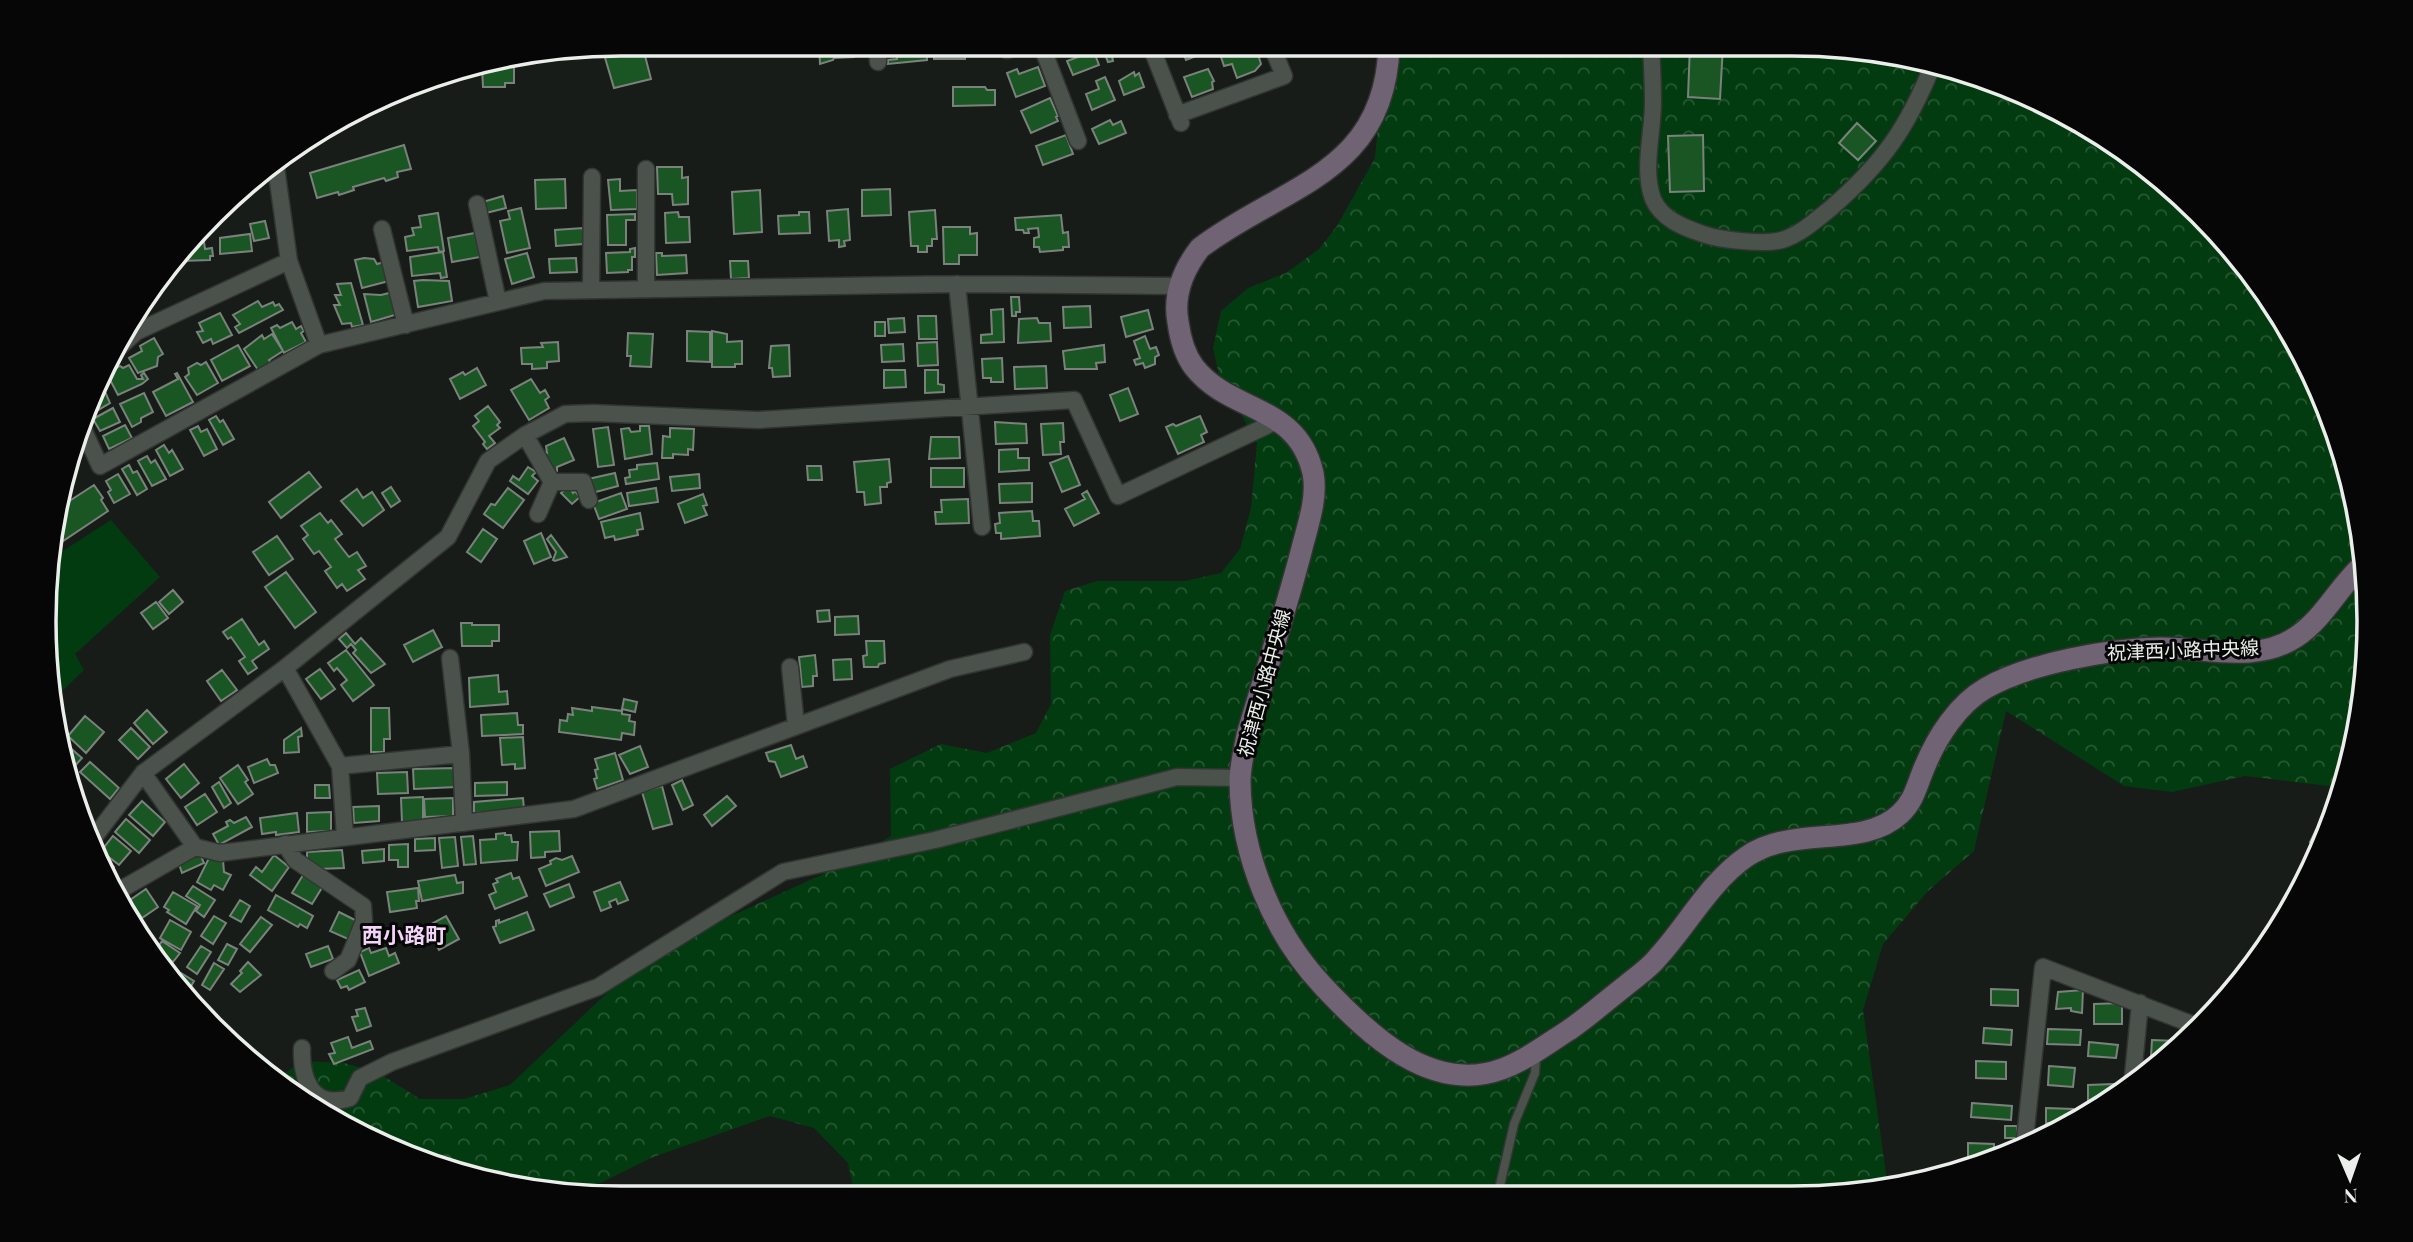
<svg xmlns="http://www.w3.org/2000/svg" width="2413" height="1242" font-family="'Playfair Display','Noto Sans JP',serif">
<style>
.forest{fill:url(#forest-crowns)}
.park{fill:#023b10}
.building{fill:#1a5524;stroke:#7b827c;stroke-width:2}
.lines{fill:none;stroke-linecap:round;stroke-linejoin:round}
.service-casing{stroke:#323532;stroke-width:11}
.minor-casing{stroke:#323532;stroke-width:19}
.secondary-casing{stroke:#323532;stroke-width:24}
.service{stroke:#4b514b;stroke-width:8}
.minor{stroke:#4b514b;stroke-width:16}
.secondary{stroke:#706374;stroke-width:21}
.labels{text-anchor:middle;stroke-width:6;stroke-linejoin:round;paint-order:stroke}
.street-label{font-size:19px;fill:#ebeeeb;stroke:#050605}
.neighbourhood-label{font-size:21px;font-weight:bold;fill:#f3d5fa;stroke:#050605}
.rim{fill:none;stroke:#ebeeeb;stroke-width:3.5}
</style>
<defs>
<pattern id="forest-crowns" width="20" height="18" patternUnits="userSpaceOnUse" patternTransform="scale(1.75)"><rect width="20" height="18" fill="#023b10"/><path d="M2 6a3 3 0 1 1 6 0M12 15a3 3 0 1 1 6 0" fill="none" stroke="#275833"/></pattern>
</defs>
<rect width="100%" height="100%" fill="#171c18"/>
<!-- forest -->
<path class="forest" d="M1381 45H1829L1941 63 2047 103 2143 163 2226 240 2292 332 2338 435 2364 545 2368 658 2350 770 2342 791 2329 786 2245 776 2172 792 2124 786 2006 711 1974 851 1928 891 1883 944 1863 1010 1888 1188 1868 1193 855 1196 848 1163 814 1128 770 1116 653 1157 574 1196 472 1179 366 1139 279 1077 303 1061 344 1063 377 1072 420 1099H464L510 1085 648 954 845 864 891 836 890 769 941 744 987 753 1036 733 1051 704 1050 635 1065 591 1097 581H1185L1221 573 1240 549 1251 508 1257 443 1241 414 1221 384 1213 348 1221 311 1248 288 1286 273 1319 249 1337 226 1375 158 1382 83Z"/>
<!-- park -->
<path class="park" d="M111 520 160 577 75 654 84 670 51 702 49 696 54 547 58 554Z"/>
<!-- building -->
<path class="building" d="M621 44H642L651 79 614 88 603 51 615 50 614 45Z
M819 44H859V48H854V57L834 58 833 60 820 64Z
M896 44H926L927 60 888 64V60L897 59Z
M934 44H965V59H934Z
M1091 44 1099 65 1073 75 1067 61 1086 54 1080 45Z
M1101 44H1134L1135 48 1112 56 1113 61 1108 62Z
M1180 44H1204L1207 52 1186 60Z
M1255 45 1261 64 1255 71 1237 78 1232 64 1224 66 1220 54Z
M1690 45H1723L1720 99 1688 97Z
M514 67V83H505V87H483L482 68Z
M1038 67 1045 86 1016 97 1007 73 1017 69 1019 74Z
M1208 69 1214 81 1212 82 1213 89 1192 97 1184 77Z
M1134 72 1135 76 1139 73 1144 87 1124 95 1119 81Z
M1105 77 1115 100 1092 110 1086 94 1099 89 1096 81Z
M953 87H985L987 90H995V105L953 106Z
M1050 98 1058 116 1056 117 1058 121 1031 133 1021 111Z
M1110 120 1113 125 1121 121 1126 133 1099 144 1092 129Z
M1857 123 1876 141 1858 160 1839 143Z
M1066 135 1073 154 1043 165 1036 146Z
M1703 135 1704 191 1670 192 1668 136Z
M404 145 411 169 397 172 398 177 386 181 384 178 353 187 354 190 339 195 338 192 317 198 310 173Z
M657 167H682V178L688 177V204L673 205 672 194H658Z
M565 179 566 208 536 209 535 180Z
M620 179V191L637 190V209L611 210 608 180Z
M890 189 891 215 862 216V190Z
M760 190 762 232 734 234 732 192Z
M503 196 506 208 486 213 483 202Z
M521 208 530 248 507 253 500 221 510 219 508 211Z
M848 209 850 240 844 241 845 246 839 247V240L829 241 827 211Z
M935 210 937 239H932V246H927V252H918V246H911L909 212Z
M678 212 679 217H689L690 242 666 243 665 213Z
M799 212H809L810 233 779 234 778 216 799 215Z
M438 213 444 251 439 252 438 247 407 251 405 237 414 235 412 228 421 227 419 216Z
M635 214V220H626V245H608L607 215Z
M1061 215 1063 233 1068 232 1069 247H1063V250L1040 252 1039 247H1034V238L1039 237 1038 228 1028 229 1029 233H1024L1023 230H1016L1015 218Z
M265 221 269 238 254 241 250 224Z
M943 227H970V234L977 233V255H959V264H944Z
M583 228V244L556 246 555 230Z
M475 233 480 257 452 262 448 238Z
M250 234 252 251 220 254V238Z
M204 242 205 249 212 248 213 256H210V260L181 261V249L185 243Z
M635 248V257H632V270H628V272L607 273 606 253 630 252V249Z
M443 252 447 277 441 278 440 273 412 276 410 257Z
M527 253 534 277 512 284 505 259Z
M656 253H662V256L686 255 687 273 657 275Z
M364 258 374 259 377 264 384 262 389 281 362 288 355 260Z
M576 258 577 272 550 273 549 259Z
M730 261H748L749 278 731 279Z
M423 280 449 281 452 301 418 307 414 281Z
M351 283 363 325 352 327 351 323 342 324 334 305H340L335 295H341L337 284Z
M393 292 398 314 371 322 364 294 381 295Z
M1011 297H1019L1020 312H1016V316H1012Z
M258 301 262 307 273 302 275 306 279 304 283 310 239 333 235 327 240 324 233 315Z
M1090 306 1091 327 1064 328 1063 307Z
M1003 309 1004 342 981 343V335L992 334 991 310Z
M1148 310 1153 329 1126 337 1121 317Z
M220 313 232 335 213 344 211 339 203 343 197 332 203 331 199 323Z
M918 316H936L937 339H919Z
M904 318 905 332 889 333 888 319Z
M1037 318 1039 323H1050L1051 341 1018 343 1019 319Z
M292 322 296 329 301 326 304 331 301 333 306 342 284 353 271 328 277 325 280 328Z
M875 322H885V336H875Z
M687 331 710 332V362L687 361Z
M712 331 727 334V342L742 341V364H735V367H712Z
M628 333 653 334 651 367 630 366 631 356H627Z
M272 334 283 351 269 360 271 363 258 370 244 349 262 335 264 339Z
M1145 336 1150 349 1156 347 1159 355 1155 357V364L1145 368 1143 363 1136 365 1134 360 1140 358 1134 341Z
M154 338 163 354 158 357 157 366 138 373 129 358 142 351 140 346Z
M558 342 559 361 547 362V368L532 369V364H522L521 348 543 347 541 343Z
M937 342 938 365 918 366 917 343Z
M903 344 904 361 882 362 881 345Z
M238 345 250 366 222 381 211 360Z
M789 345 790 376 773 377 772 368H769L771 346Z
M1104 345 1105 362 1096 363 1097 369H1065L1063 351Z
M1002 358 1003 382H991V378H983L982 359Z
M206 362 218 383 197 395 185 377 189 374 188 368 197 363 201 365Z
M129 365 137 379H143L141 375 144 373 148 379 142 384 118 395 108 376 112 374 111 371 120 366 123 368Z
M1046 366 1047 388 1015 389 1014 367Z
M477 368 486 385 460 399 450 379 463 372 465 375Z
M884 370H905L906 387 884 388Z
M925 370H938V384L944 385V392L925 393Z
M177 373 193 402 166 416 153 392 178 379 175 374Z
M531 379 540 393 545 390 549 397 545 400 549 408 529 420 511 390Z
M103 387 110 403 93 413 92 411 100 389Z
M1128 388 1138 414 1120 421 1110 395Z
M144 393 153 412 141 418V422L132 427 120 404Z
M488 406 500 422 497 425 500 428 489 436 495 443 487 449 483 444 485 442 473 426 479 421 475 416Z
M113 408 120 422 100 431 93 419Z
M216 416 220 422 223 420 234 439 223 445 209 420Z
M1200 416 1207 432 1201 435 1204 442 1178 454 1166 427 1173 424 1176 426Z
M995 422 1026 424 1027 443 996 444Z
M1063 423 1064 442H1060L1061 454 1043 455 1041 424Z
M125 425 132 438 109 449 103 436Z
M198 426 201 432 207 429 217 449 204 456 190 430Z
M640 426H649L652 454 625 459 621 429 629 428 631 432 640 431Z
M608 427 614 465 598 467 593 429Z
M670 428 694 429 693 450 688 449V455L673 454V458H662L663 436 670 437Z
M931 437H959L960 458 929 459Z
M564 438 574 460 557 467V471L552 473 543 452 547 453 546 446Z
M164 445 169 453 172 450 183 469 170 476 156 450Z
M1018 449V458H1029V470L999 472V450Z
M147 456 151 463 155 460 166 479 152 486 138 461Z
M1068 456 1080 485 1062 492 1050 463Z
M889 459 891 482 887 483V487H880L881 503 865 505 864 492H857L854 462Z
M657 463 659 479 626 484 625 478 630 477 629 470 637 469V465Z
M129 465 133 473 137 471 147 489 137 495 122 469Z
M807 466H821L822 480H808Z
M528 467 536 472 532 476 538 481 528 494 510 481 513 476 519 480Z
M931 468H964V487H931Z
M309 472 321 487 281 518 269 502Z
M615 473 618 486 592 493 588 479Z
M118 474 130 494 114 503 108 492 111 490 106 481Z
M699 474 700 488 672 491 670 477Z
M1032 483V502L1000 503 999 484Z
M94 485 103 498 101 500 108 511 63 541 54 528 55 508 57 509Z
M569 486 573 493 575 491 580 497 572 504 561 493Z
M391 487 400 501 391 507 382 493Z
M508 488 524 500 503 528 484 514 491 504 495 505Z
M656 488 658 502 629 506 627 493Z
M357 489 363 498 372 492 384 510 363 526 341 501Z
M1087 491 1099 513 1074 526 1065 509 1085 499 1082 494Z
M621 493 627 509 599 519 593 503Z
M703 494 707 505 703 506 707 515 685 523 678 504Z
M968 499 969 523 936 524 935 512H942L941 500Z
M1032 511 1033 521H1039L1040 536 1001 539V533H996L995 524 1000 523 999 513Z
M320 513 328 523 331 520 342 534 335 539 349 557 357 552 366 566 358 570 365 579 347 591 342 584 337 588 325 571 331 567 319 551 314 554 303 539 308 535 301 526Z
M640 513 643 529 637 530 638 535 615 540 614 536 605 538 601 522Z
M483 529 497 539 481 562 467 552Z
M541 533 551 557 534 564 524 541Z
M551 535 567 557 555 561 553 560 556 552 547 539Z
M277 536 293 559 269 575 253 552Z
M286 572 316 612 295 628 265 587Z
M173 590 183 602 169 614 159 602Z
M156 602 168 618 153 629 141 613Z
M829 610 830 621 818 622 817 611Z
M858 616 859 634 835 635V617Z
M242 619 259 645 264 641 269 649 252 661 257 668 248 674 239 661 245 657 231 637 228 639 223 632Z
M461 623H472V625H499V641H492V646H462Z
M433 630 442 647 413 662 404 645Z
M346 633 355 644 361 638 385 664 371 673 353 653 356 650 351 644 347 648 339 639Z
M866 641H884L885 663 879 664 878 667H864L863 656 867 655Z
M346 650 374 685 353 701 341 685 347 680 337 668 334 671 328 663Z
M815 655 817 676H813V686L802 687 799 657Z
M851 659 852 679 834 680 833 660Z
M320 669 335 689 321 699 306 679Z
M222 670 237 690 221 701 207 681Z
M498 675 499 692 507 691 508 704 470 707 469 678Z
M624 699 637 702 635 712 622 709Z
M592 707 622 711V714L630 715 629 721 635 722 634 735 622 733 621 740 559 732 560 720 567 721 568 714 573 715 572 708 592 711Z
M371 708H389L390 739H384V752H371Z
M147 710 167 732 153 744 134 723Z
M517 713 518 725H523V734L482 736 481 715Z
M85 716 104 732 86 753 68 736Z
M131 728 150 747 138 759 119 740Z
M301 728 302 736 298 737 299 752 284 753V740Z
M523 737 525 768 515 769V764L502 765 500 738Z
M67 745 82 758 73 768 70 765 64 748Z
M791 745 796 759 803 756 807 767 781 777 775 762 769 761 766 753Z
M640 746 648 767 630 774 619 755Z
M615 753 623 780 597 789 594 779 597 778 595 770 598 769 595 759Z
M267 759 270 765H275L278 773 254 783 248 767Z
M90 762 119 788 110 799 80 772Z
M184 764 199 783 181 798 166 779Z
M238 765 248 780 245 782 253 794 238 804 220 778Z
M455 768 456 787 414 789 413 769Z
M407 772 408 793 378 794 377 773Z
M682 780 693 805 683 810 672 785Z
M219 782 231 803 224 808 212 787Z
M507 782V795L475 796V783Z
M315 785H329L330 798H315Z
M662 786 672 824 653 829 642 792Z
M205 794 217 812 197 825 185 807Z
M727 796 736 806 712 826 704 815Z
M423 797V822L402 823 401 798Z
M453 798V816L425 817 424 799Z
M523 798 524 809 474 813V802Z
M142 801 165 822 153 836 129 815Z
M379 806V821L354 823 353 807Z
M331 812V831L307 832V813Z
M297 813 299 832 276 835V832L262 834 260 818Z
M246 817 252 827 219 845 213 834 228 826 226 822 230 820 234 823Z
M126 819 150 840 139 853 115 832Z
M2316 830 2325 835 2320 848 2310 842Z
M559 831 560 851 545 852V857L531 858 530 832Z
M505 833V835H511L512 842H518L517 860 481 863 480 840 496 839V834Z
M113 836 131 851 119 865 101 851Z
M473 836 476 864 464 865 461 837Z
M455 837 458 866 442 868 439 838Z
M435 838V850L415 851V839Z
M408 844V867H398V860H389V845Z
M384 849V861L363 863 362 851Z
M342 850 344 868 317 869 312 867V862H307V852Z
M200 854 204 863 182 873 179 864Z
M274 855 289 867 272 891 250 875 256 867 262 872Z
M572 856 579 872 546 886 539 869 551 864 550 861 556 858 562 860Z
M101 857 114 867 105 878 98 860Z
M209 858 223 860 224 872 231 875 223 890 214 885 211 890 197 882Z
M511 873 513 879 519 877 527 896 495 909 489 895 496 892 493 884 498 882 496 879Z
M303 875 323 886 312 904 292 893Z
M455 875 457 883 463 882V893L422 901 418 881Z
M620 882 628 900 618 904 616 899 609 902 611 907 601 911 594 892Z
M569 884 574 897 550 907 544 894Z
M193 886 215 900 204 917 196 911 200 905 186 896Z
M418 888 419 901H416L417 908 390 912 387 892Z
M146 889 158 907 142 918 130 900Z
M173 892 197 906 186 924 167 912 169 910 164 907Z
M276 895 313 916 307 928 300 924 298 927 268 910Z
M240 900 250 906 241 922 230 916Z
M339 912 357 921 348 939 330 931Z
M527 912 534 930 500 943 493 927 496 926V921L499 920V923Z
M214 916 226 923 213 944 201 936Z
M446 916 459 939 439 950 426 927Z
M261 917 272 925 250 952 240 944Z
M170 920 191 932 181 950 160 938Z
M162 941 180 953 173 962 156 950Z
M227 944 237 949 228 965 218 960Z
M201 946 211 952 197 974 187 967Z
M328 946 333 959 311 967 306 954Z
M369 948 371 953 386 948 389 956 395 953 399 963 369 976 360 952Z
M248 962 261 975 240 992 231 984 242 973 240 971Z
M214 963 224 969 210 990 202 985Z
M359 970 365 982 349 990 347 986 341 988 337 980Z
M181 973 194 981 187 993 177 980Z
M1991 989 2018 990V1006L1991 1005Z
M2083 990 2082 1013 2071 1011V1008L2056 1009 2058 992Z
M2122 1003V1024H2094V1004Z
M365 1008 371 1026 357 1031 352 1017 358 1016 356 1010Z
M1984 1028 2012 1030 2011 1045 1983 1043Z
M2048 1029 2081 1030 2080 1045 2047 1044Z
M348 1037 352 1048 370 1041 373 1049 334 1064 329 1054 335 1053 331 1043Z
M2152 1040 2176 1041V1049L2167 1057 2151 1056Z
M2089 1042 2118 1045 2116 1058 2088 1056Z
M1976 1061 2006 1062V1079L1976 1078Z
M2049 1066 2075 1068 2073 1087 2048 1085Z
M2113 1084V1096L2100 1099V1102L2088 1103V1085Z
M1972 1103 2012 1106 2011 1120 1971 1117Z
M2046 1108 2073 1109V1120L2067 1123H2046Z
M2005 1126H2017V1138H2005Z
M1968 1143 1994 1144V1159L1985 1162 1968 1161Z"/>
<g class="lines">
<!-- service casing -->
<g class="service-casing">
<path id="service" d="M1498 1194 1514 1124 1535 1073 1536 1056"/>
</g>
<!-- minor casing -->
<g class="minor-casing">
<path id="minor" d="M877 44 878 62
M1003 44 1007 50 1031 44
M1041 44 1078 141
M1150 44 1181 123
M1651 45C1652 64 1653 84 1653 103 1653 133 1642 170 1653 199 1661 219 1685 228 1703 234 1719 240 1766 245 1782 240 1801 234 1816 220 1831 208 1884 162 1908 127 1934 62
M1177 115 1284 76 1271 44
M646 169V289
M477 204 498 302
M382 229 406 325
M289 261 319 345
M957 284 982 527
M591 290 592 177
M114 352 136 332 289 261 275 160
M84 431 100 466 319 345 544 291 957 284 1180 286
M525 435 552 482
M538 514 552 482H583L589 500
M450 658 461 754 464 823
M790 667 796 726
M285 668 340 766 461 754
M340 766 345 836
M143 773 195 847 220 853 574 809 950 669 1024 652
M92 840 143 773 285 668 448 537 488 461 525 435 565 414 593 413 758 420 1074 400 1118 496 1279 420
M285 844 295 860 363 906 364 921 348 960 333 971
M115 893 195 847
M302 1048C301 1079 312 1110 350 1098L360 1078 392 1062 598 987 783 872 935 840 1177 777 1240 778
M2132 1086 2140 1003
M2024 1148 2043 967 2199 1027"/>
</g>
<!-- secondary casing -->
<g class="secondary-casing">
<path id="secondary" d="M1389 45C1386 174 1283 185 1200 248 1183 270 1173 295 1178 322 1180 337 1185 355 1194 367 1231 414 1297 403 1313 473 1318 499 1307 527 1301 552 1285 613 1265 674 1247 735 1244 751 1240 766 1240 782 1241 855 1273 933 1323 986 1368 1034 1431 1095 1502 1069 1526 1060 1547 1044 1569 1030 1588 1017 1606 1001 1624 987 1636 977 1650 968 1659 956 1688 924 1710 882 1746 857 1793 824 1861 850 1900 814 1915 800 1917 784 1925 766 1937 737 1958 704 1986 688 2030 663 2109 649 2159 648 2203 647 2256 664 2296 637 2325 618 2339 585 2365 563"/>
</g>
<!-- service -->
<use href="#service" class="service"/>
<!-- minor -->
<use href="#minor" class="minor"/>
<!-- secondary -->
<use href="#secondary" class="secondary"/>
</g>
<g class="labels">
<!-- street labels -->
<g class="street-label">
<text transform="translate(2183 650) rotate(-2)" y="7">祝津西小路中央線</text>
<text transform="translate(1264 683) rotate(-75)" y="7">祝津西小路中央線</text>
</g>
<!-- neighbourhood labels -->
<g class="neighbourhood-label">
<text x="404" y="943">西小路町</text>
</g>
</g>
<!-- crop -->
<path d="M0 0H2413V1242H0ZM621 56H1792A565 565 0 0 1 2357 621V621A565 565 0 0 1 1792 1186H621A565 565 0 0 1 56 621V621A565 565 0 0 1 621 56Z" fill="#050605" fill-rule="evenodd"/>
<path class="rim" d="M621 56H1792A565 565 0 0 1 2357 621V621A565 565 0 0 1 1792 1186H621A565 565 0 0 1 56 621V621A565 565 0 0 1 621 56Z"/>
<!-- north arrow -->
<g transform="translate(2350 1179) rotate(178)" stroke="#050605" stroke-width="5" paint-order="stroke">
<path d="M0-5L12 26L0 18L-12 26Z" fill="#ebeeeb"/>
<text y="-10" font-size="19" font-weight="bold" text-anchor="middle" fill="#ebeeeb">N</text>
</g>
</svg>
